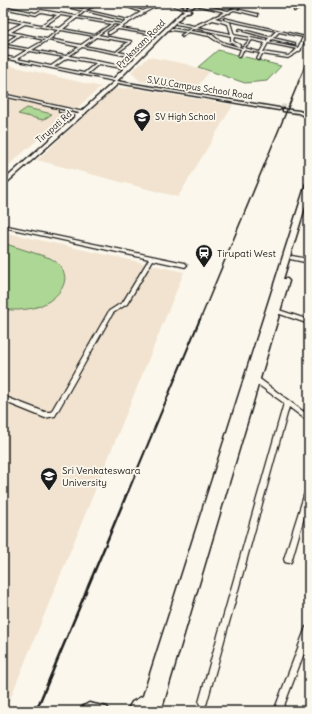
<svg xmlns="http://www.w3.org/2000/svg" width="312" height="714" font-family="Delius,sans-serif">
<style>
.built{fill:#f1e3cf}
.green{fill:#acd794;stroke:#647a58}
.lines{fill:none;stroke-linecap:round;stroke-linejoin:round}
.secondary-tunnel{stroke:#dad6cd;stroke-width:5;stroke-dasharray:5 2.5;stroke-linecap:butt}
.street-casing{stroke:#1c1c1c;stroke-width:2.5}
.secondary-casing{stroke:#1c1c1c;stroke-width:3}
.primary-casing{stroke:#1c1c1c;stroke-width:3}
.street{fill:#fbf7ec;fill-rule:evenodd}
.secondary{fill:#fbf7ec;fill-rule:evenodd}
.primary{fill:#fbf7ec;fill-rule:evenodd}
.rail-far3{stroke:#1c1c1c;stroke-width:1}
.rail-far2{stroke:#1c1c1c;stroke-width:1.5}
.rail-far1{stroke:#1c1c1c;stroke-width:2}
.rail{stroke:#1c1c1c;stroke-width:2.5}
.wall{fill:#bc9a78;stroke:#1c1c1c}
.shaded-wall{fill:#997d62;stroke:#1c1c1c}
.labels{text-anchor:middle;stroke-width:3.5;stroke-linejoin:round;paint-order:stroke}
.far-street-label{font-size:9px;fill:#1c1c1c;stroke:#fbf7ec}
.far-poi-label{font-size:9px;fill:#1c1c1c;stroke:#fbf7ec;text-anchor:start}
.poi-label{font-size:10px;fill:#1c1c1c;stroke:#fbf7ec;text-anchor:start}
</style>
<rect width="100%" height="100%" fill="#fbf7ec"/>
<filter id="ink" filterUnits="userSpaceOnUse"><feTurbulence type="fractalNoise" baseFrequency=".025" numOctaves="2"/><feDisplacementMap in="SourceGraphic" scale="8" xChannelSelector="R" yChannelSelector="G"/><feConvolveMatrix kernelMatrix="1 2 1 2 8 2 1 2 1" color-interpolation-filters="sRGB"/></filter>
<g filter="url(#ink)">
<!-- built -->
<path class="built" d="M149 57 186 64 209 72 194 91 140 81 131 72Z
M3 64 101 87 77 108 66 115 3 170Z
M131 88 233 105 178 197 37 160 114 89Z
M3 232 184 272 5 711H3Z"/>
<!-- green -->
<path class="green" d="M218 50 281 66 267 81 245 83 198 67Z
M27 108 52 114 43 120 18 114Z
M3 243 50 258C78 274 62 298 37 307 26 310 14 311 3 309Z"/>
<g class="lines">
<!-- secondary-tunnel -->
<path class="secondary-tunnel" d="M281 107H286"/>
<!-- street casing -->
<g class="street-casing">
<path id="street" d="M52 3H56L82 9 99 3H102L85 10 128 20 141 12 117 3H120L131 7 140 3H143L134 8 143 11 159 3H162L144 13 120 28 162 35 161 36 118 29 110 34H108V32L120 25 114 24 98 35 131 41V43L118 52 139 56V58L82 47 69 56 128 67V69H127L99 64 87 74 115 79V81H114L3 58V56L14 58 27 50 3 46V44L17 35 7 33V31L22 23 3 20V18L41 25 57 15 41 12 36 15 3 8V6L36 13 41 10 76 16 83 11ZM85 11 126 21 122 24 78 17ZM60 15 74 17 60 28 44 26ZM77 18 111 24 95 35 63 29ZM25 24 58 30 47 39 11 32ZM61 30 94 36 81 45 50 39ZM20 35 45 40 29 49 6 45ZM96 37 128 42 116 52 84 46ZM48 40 79 47 66 56 32 50ZM30 51 64 57 51 66 17 59ZM67 58 96 63 84 73 54 67Z
M196 3 228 11 245 3H248L236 9 258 14V16L234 10 230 12V13H228L215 18 230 22 234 35 266 41 269 38 239 30 240 29 270 37 276 31 225 20 224 18 306 37 301 48V50L295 54 288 58 262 54 259 60H258L257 59 260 53 243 50 240 57H238L241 49 223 44 215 40 209 36 188 32 182 37 181 35 186 32 170 30 171 28 187 31 192 27 176 24V22L194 26 225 12 196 5ZM213 20 228 24 231 34 197 27ZM194 28 231 36V42L239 47 240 45 233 41 234 37 250 40 242 48 225 43 217 39 211 34 190 31ZM279 32 303 37 298 48 269 42 272 39 295 45V43L273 38ZM252 40 265 43 260 52 244 48ZM268 43 297 49 293 53 288 56 263 52Z
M287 3H290L301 8 294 11V9L298 8Z
M3 94 84 112 86 113 84 114 3 96Z
M308 107H309V110L307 112H305L304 111Z
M59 110 81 115 83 116 81 117 60 112H59Z
M3 225 185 263 187 265 185 267 153 260 127 304 113 313 55 416 45 418 3 401V396L45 412H51L109 311 123 302 149 259 3 227Z
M292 256 309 259V263L290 259V257Z
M276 309 309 320V324L274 312 273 311Z
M253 377H257L304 412 307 406H309V422L289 407 207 702 206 705 203 706 200 705 199 702 284 403 253 381 252 379Z
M309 486V500L292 559 291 562 288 563 285 562 284 559 306 489 307 487Z
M309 626V640L282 711H274L306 627Z"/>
</g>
<!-- secondary casing -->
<g class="secondary-casing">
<path id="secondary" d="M168 3H173L191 11 188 12Z
M116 81 279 108 281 109 279 110 118 83 116 82Z
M283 109 299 111 309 115V118L298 113 283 111Z
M309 182V194L283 279H287L289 281 162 708 161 711H151L149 709H143L140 711H127L132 702 143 696 306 184Z
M89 703 107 707 109 711H80L82 707Z"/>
</g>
<!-- primary casing -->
<g class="primary-casing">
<path id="primary" d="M193 3H198L184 14 117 81 120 82 119 83 3 186V181L115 81 112 80 113 79 182 12Z"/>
</g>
<!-- street -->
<use href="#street" class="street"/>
<!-- secondary -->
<use href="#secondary" class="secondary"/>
<!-- primary -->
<use href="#primary" class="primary"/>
<!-- rail-far3 -->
<path class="rail-far3" d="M298 82 309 56"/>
<!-- rail-far2 -->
<path class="rail-far2" d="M200 320 299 81"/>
<!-- rail-far1 -->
<path class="rail-far1" d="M128 492 200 319"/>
<!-- rail -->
<path class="rail" d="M36 711 128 491"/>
</g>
<!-- wall -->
<path class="wall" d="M179 3H191L187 6Z"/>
<!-- shaded-wall -->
<path class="shaded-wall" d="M187 3H191L187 6Z"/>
</g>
<!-- icons -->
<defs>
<g id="school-pin" transform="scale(0.9)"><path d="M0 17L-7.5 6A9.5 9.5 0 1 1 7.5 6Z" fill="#1c1c1c" stroke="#fbf7ec"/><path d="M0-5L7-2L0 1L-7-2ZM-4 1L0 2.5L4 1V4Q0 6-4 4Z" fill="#fff"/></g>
<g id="station-pin" transform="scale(0.9)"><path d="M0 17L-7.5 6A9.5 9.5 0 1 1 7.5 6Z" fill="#1c1c1c" stroke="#fbf7ec"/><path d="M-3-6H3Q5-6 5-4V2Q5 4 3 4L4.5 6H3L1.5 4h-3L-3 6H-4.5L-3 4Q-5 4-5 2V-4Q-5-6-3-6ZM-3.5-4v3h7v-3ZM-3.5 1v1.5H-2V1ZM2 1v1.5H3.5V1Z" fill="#fff"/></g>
<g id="university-pin" transform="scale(0.9)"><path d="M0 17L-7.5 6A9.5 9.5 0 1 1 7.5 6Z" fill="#1c1c1c" stroke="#fbf7ec"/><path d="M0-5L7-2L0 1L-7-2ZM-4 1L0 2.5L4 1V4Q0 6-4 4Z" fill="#fff"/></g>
</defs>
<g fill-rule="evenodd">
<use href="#school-pin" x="142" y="117"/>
<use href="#station-pin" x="204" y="253"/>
<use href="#university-pin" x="49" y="476"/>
</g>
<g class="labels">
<!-- far-street labels -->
<g class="far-street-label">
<text transform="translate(141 44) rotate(-45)" y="3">Prakasam Road</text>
<text transform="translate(200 88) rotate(9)" y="3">S.V.U.Campus School Road</text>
<text transform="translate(54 127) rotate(-41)" y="3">Tirupati Rd</text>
</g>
<!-- far-poi labels -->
<g class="far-poi-label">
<text x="155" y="120">SV High School</text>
</g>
<!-- poi labels -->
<g class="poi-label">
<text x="217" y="257">Tirupati West</text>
<text x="62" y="474">Sri Venkateswara<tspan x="62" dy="12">University</tspan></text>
</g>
</g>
<!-- margin -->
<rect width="312" height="714" fill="none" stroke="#fbf7ec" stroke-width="16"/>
<rect x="8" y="8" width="296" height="698" fill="none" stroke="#1c1c1c" stroke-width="1.5" filter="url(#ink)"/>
</svg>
